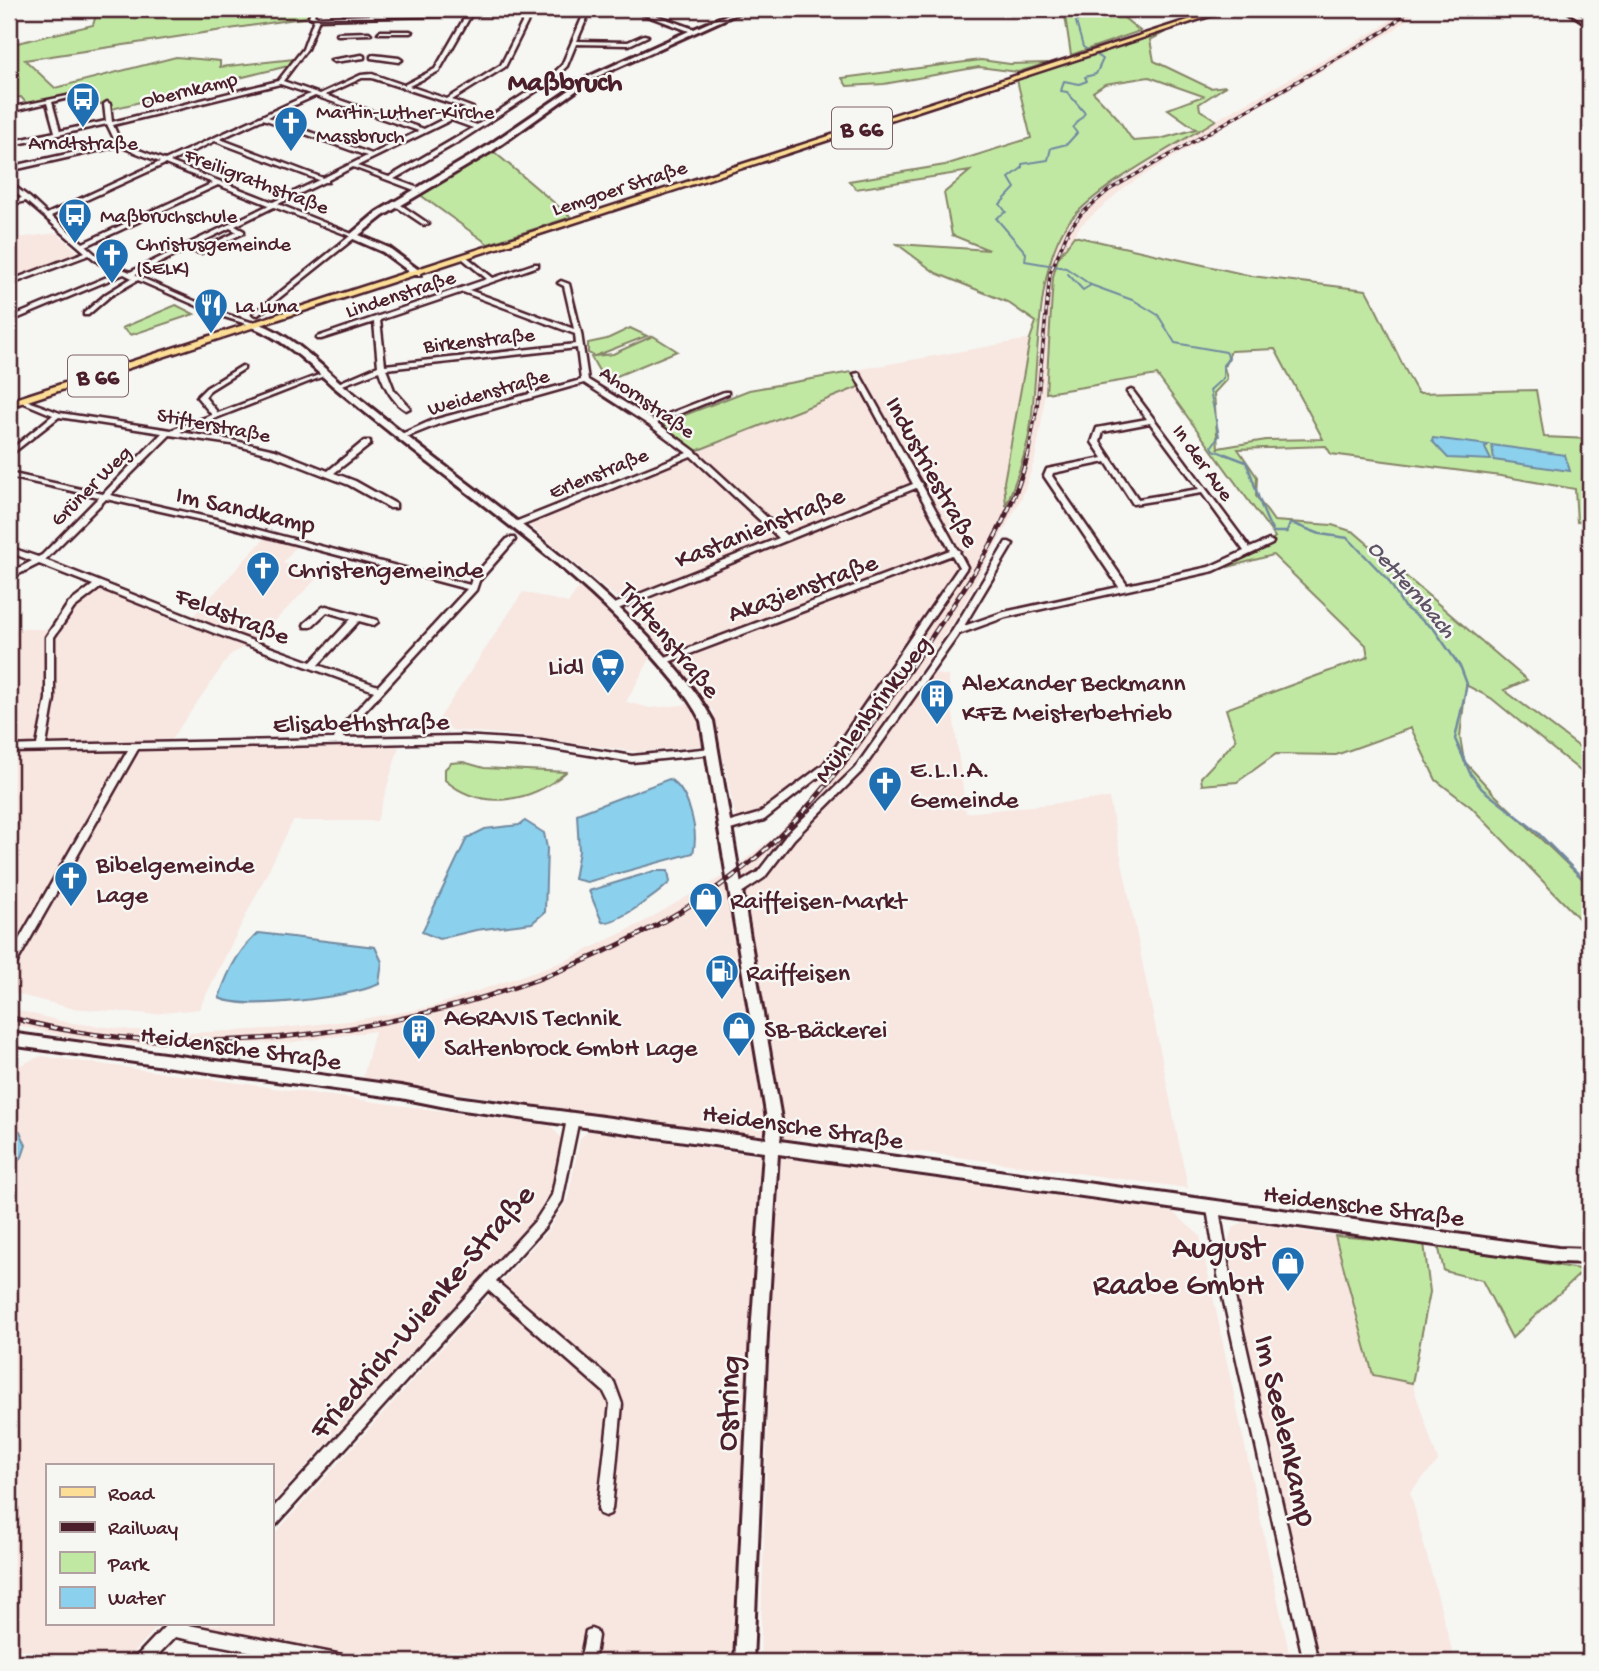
<svg xmlns="http://www.w3.org/2000/svg" width="1599" height="1671" font-family="'Gochi Hand',sans-serif">
<style>
.built{fill:#f8e6e0}
.green{fill:#c1e8a3;stroke:#868467;stroke-width:2;fill-rule:evenodd}
.water{fill:#8bd0ec;stroke:#71899f;stroke-width:2}
.lines{fill:none;stroke-linecap:round;stroke-linejoin:round}
.stream-far1{stroke:#71899f;stroke-width:2}
.stream{stroke:#71899f;stroke-width:2.5}
.street-casing{stroke:#4a1f2b;stroke-width:5}
.secondary-casing{stroke:#4a1f2b;stroke-width:6}
.primary-casing{stroke:#4a1f2b;stroke-width:5}
.street{fill:#f6f6f2;fill-rule:evenodd}
.secondary{fill:#f6f6f2;fill-rule:evenodd}
.primary{fill:#fcde96;fill-rule:evenodd}
.rail-far1-casing{stroke:#4a1f2b;stroke-width:3.5}
.rail-casing{stroke:#4a1f2b;stroke-width:5}
.rail-far1{stroke:#f6f6f2;stroke-width:2;stroke-dasharray:4.5;stroke-linecap:butt}
.rail{stroke:#f6f6f2;stroke-width:2.5;stroke-dasharray:7;stroke-linecap:butt}
.labels{text-anchor:middle;stroke-width:5;stroke-linejoin:round;paint-order:stroke}
.far-street-label{font-size:21px;fill:#4a1f2b;stroke:#f6f6f2}
.far-poi-label{font-size:21px;fill:#4a1f2b;stroke:#f6f6f2;text-anchor:start}
.far-water-label{font-size:23px;font-style:italic;fill:#5e5465;stroke:#f6f6f2}
.shield{fill:#f6f6f2;stroke:#7e6067;stroke-width:2}
.shield-label{font-size:24px;font-weight:bold;fill:#4a1f2b}
.street-label{font-size:26px;fill:#4a1f2b;stroke:#f6f6f2}
.poi-label{font-size:26px;fill:#4a1f2b;stroke:#f6f6f2;text-anchor:start}
.far-district-label{font-size:28px;font-weight:bold;fill:#4a1f2b;stroke:#f6f6f2}
.near-poi-label{font-size:32px;fill:#4a1f2b;stroke:#f6f6f2;text-anchor:end}
.near-street-label{font-size:32px;fill:#4a1f2b;stroke:#f6f6f2}
</style>
<rect width="100%" height="100%" fill="#f6f6f2"/>
<filter id="ink" filterUnits="userSpaceOnUse"><feTurbulence type="fractalNoise" baseFrequency=".0143" numOctaves="2"/><feDisplacementMap in="SourceGraphic" scale="14" xChannelSelector="R" yChannelSelector="G"/><feConvolveMatrix kernelMatrix="1 2 1 2 8 2 1 2 1" color-interpolation-filters="sRGB"/></filter>
<g filter="url(#ink)">
<!-- built -->
<path class="built" d="M1403 9H1418L1393 31 1228 124 1126 186 1081 225 1058 258 1053 277 1043 413 1035 459 1022 497 958 615 888 717 842 778 757 865 784 846 847 780 927 673 948 676 966 813 1109 798 1188 1188 802 1136 784 1143 363 1078 375 1031 286 1043 135 1044 67 1037 9 1023V1008L64 1022 131 1030 189 1033 274 1029 357 1020 431 1007 565 961 640 924 723 876 726 888 744 877 741 863 774 837 820 791 823 781 737 824 713 711 630 609 526 522 860 386 856 370 1030 339 1004 481 1006 503 1022 465 1030 427 1032 391 1039 354 1049 256 1068 224 1110 187 1216 120 1380 28Z
M57 233 80 254 22 276 9 267V239Z
M265 538 296 546 283 563 322 573 257 639 230 655 164 750 399 746 377 821H293L199 1009 152 1014 71 1008 9 992V628L56 630 73 608 97 588 185 625Z
M582 583 651 657 626 702 650 708 694 704 703 720 705 745 638 752 517 735 452 730 439 719 523 592 568 603Z
M41 1056 551 1126 562 1139 550 1192 533 1220 271 1504V1466H47V1624H160L125 1662H9V1070Z
M589 1131 768 1157 739 1662H372L191 1628 195 1624H271V1538L549 1229 568 1199 580 1138Z
M776 1157 1173 1212 1200 1236 1291 1662H760Z
M1244 1222 1335 1236 1373 1375 1412 1383 1438 1461 1410 1492 1455 1662H1318L1227 1246 1232 1229Z"/>
<!-- green -->
<path class="green" d="M98 9H311L308 17 25 60 55 88 176 57 220 61V67L294 59 288 66 112 109 107 103 80 107 76 93 27 104 21 97 9 98V45L93 25Z
M1064 9H1123V17L1140 31 1071 55Z
M1173 28 1150 40 1154 61 1210 88 1226 86 1199 104 1200 110 1216 120C1172 148 1099 184 1068 223 1034 268 1039 373 1030 430 1025 457 1016 480 1006 506L1004 482 1030 339 1036 322 1007 302 936 273 897 244 989 250 952 235 944 193 970 171 856 189 849 181 945 165 1031 138 1017 80ZM1149 77 1203 96 1168 109 1196 129 1160 139 1133 141 1116 116 1093 92 1105 84Z
M981 60 1010 64 1048 63 1018 72 979 67 884 84 847 86 842 78Z
M493 151 571 217 488 244 419 194Z
M1074 236 1252 276 1366 290C1385 324 1398 360 1418 393L1536 390 1544 437 1590 439V520L1577 522 1575 489 1501 476 1331 454 1326 446 1238 449 1257 477 1256 496 1274 521 1332 525 1354 532 1527 680 1504 690 1590 755V779L1491 698 1466 685 1460 737 1464 761 1493 793 1590 886V930L1471 807 1436 780 1411 728 1336 755 1276 754 1237 782 1202 785 1201 777 1236 740 1226 709 1368 657 1366 645 1273 555 1228 567 1229 563 1262 549 1275 537 1157 375 1046 393 1053 277 1058 258ZM1275 349 1323 439 1266 440 1218 448 1214 393 1227 379 1224 367 1231 351Z
M176 305 194 314 131 335 122 328Z
M630 328 647 336 595 356 613 354 653 336 677 351 605 381 591 357 594 356 588 353V343L607 339Z
M851 372 861 386 696 451 659 425 749 390Z
M463 762 484 768 566 772C532 802 482 812 445 780V769L451 763Z
M1335 1236 1424 1243 1430 1292 1412 1383 1373 1375Z
M1438 1245 1584 1270 1512 1338 1482 1280 1444 1271Z"/>
<!-- water -->
<path class="water" d="M1433 438 1488 445 1485 448 1491 460 1448 458 1432 441Z
M1492 445 1565 455 1570 471 1494 460Z
M669 779C689 790 699 832 693 853L587 882 574 879 579 851 577 814Z
M525 821 544 833 547 848 545 912 532 923 476 930 439 939 422 932 467 838 485 829 519 825Z
M654 871H668L670 882C659 893 616 925 602 922L589 891Z
M259 933 375 947 382 962 379 984C352 997 245 1011 219 998 226 976 239 948 259 933Z
M9 1128 20 1131 26 1145 22 1157 9 1170Z"/>
<g class="lines">
<!-- stream-far1 -->
<path class="stream-far1" d="M1086 9 1089 14 1076 22 1083 47 1103 59 1096 74 1085 77 1087 81 1079 84 1064 81 1061 91 1067 92 1085 113 1073 128 1077 133 1067 144 1051 148 1048 160 1022 164V168L1009 178 1015 188 1000 204 1006 212 996 218 1026 253 1025 261 1066 268 1091 285 1135 301 1158 315 1175 343 1226 352 1229 358 1223 365V378L1210 390 1219 436 1212 446 1214 450 1229 456
M1068 274 1083 290 1091 285"/>
<!-- stream -->
<path class="stream" d="M1225 454 1246 462C1257 487 1259 508 1273 532H1287L1290 524H1294L1320 534 1348 538 1389 581 1404 607 1434 629 1461 668 1467 684 1455 739 1470 773 1482 789 1536 831 1590 886"/>
<!-- street casing -->
<g class="street-casing">
<path id="street" d="M312 9H316L314 15 317 17 530 9H600L598 10 590 11 577 41 628 42 644 35 648 36 629 45 576 44 567 66 555 78 583 81 586 83 585 84 552 81 460 141 394 179 421 189V191H417L353 167 328 180V182H324L278 204 357 236 258 315 253 314 350 236 274 207 235 226 244 231V233L201 253 186 250 135 275 222 313 257 324V326H253L218 315 138 280 110 296 88 315H84V313L106 294 132 278 124 274 9 322V318L119 272 99 263 89 255 9 285V281L85 252 26 201 9 205V201L22 198 9 187V182L30 198 47 214 160 162 119 146 9 171V167L116 143 107 124 9 146V142L55 132 47 103 9 112V108L77 94V96L52 102 60 131 106 121 104 104 107 102 110 104 112 122 278 81 303 49 314 19 309 16ZM585 11 562 65 549 78 477 125 455 118 473 108 452 100 505 67 532 13ZM527 13 501 65 447 99 409 86 439 71 471 15ZM466 15 435 69 404 85 372 74 361 75 320 94 283 81 307 49 319 19ZM362 78H372L465 108 424 129 325 95ZM280 84 310 94 165 160 121 143 113 125ZM315 96 419 131 372 154 268 117ZM263 119 367 156 323 178 220 139ZM451 120 473 128 389 177 357 166ZM215 141 319 180 273 202 170 162ZM165 164 213 183 83 243 51 216ZM218 185 269 205 130 272 103 261 86 246ZM230 228 237 232 199 250 191 247Z
M380 31H410L412 32 410 33H378Z
M369 32 371 34 338 35 336 34 338 33Z
M362 55 364 56V58L334 62 331 60Z
M373 55 399 58 402 60 399 62 371 58V56Z
M396 202 398 203 429 224 424 225 394 205V203Z
M463 257H467L493 278 534 264H538V266L469 290 574 329 564 286 558 283 561 281 569 284 581 333 588 380 653 420 724 392H728V394L657 423 695 451 786 535 913 484 854 374 859 373 920 482 923 484 922 485 957 549 960 551 959 552 967 567 830 768 764 820 727 831 722 827 724 824 758 814 824 764 959 567 952 555 666 663H660L659 661 660 659 950 550 916 488 618 609H612L611 607 612 605 779 538 691 456 521 526H515V522L687 453 649 425 584 383 439 424 404 438H401L397 436 433 420 581 380 577 348 386 369 394 390 410 408 406 410C392 402 384 386 379 371L340 386H336V384L378 366 374 322 321 339H317V337L487 279 463 259ZM463 292 575 334 576 344 385 365 380 320Z
M242 366 244 367V369L210 390 205 397 218 413 324 373 329 374 180 432 231 440 275 450 328 471 364 441H370V445L334 473 355 481 396 504V508H390L349 485 269 454 231 444 170 435 110 495 220 520 470 585 472 578 508 538H514L515 540 479 581 476 590 344 734 343 738 461 736 541 741 632 756 712 748 717 751 712 754 632 762 541 747 461 742 138 749 13 969 9 970V957L128 750 9 752V746L37 745 46 699V637L68 604 93 585 39 564 9 579V573L32 561 9 552V547L38 557 42 555 99 497 9 477V473L103 494 162 433 59 417 9 456V451L53 415 17 400 23 399 60 413 171 430 212 415 197 397 206 388ZM106 499 219 524 467 589 378 686 318 665 359 621 374 625 378 622 377 620 326 606 323 607 305 623 304 625 305 627H311L327 612 351 619 311 662 220 629 45 560ZM100 588 214 633 374 691 337 731 334 739 46 745 54 699V637L74 608Z
M1131 390 1133 391 1250 548 1269 540 1273 542 1272 544 1214 571 1006 617 959 634 861 772 794 839 764 878 741 893H733L732 890 733 887 758 872 788 833 855 768 953 630 1006 542H1009L1013 544 964 626 1004 612 1119 587 1044 476 1047 469 1103 458 1092 442 1097 428 1147 419 1127 392ZM1150 423 1199 489 1138 499 1100 442 1103 432ZM1106 462 1133 504 1202 493 1244 551 1209 567 1127 585 1052 476 1053 473Z
M573 1114 577 1115 579 1119 562 1201 544 1228 496 1281 614 1382 622 1404 612 1509 610 1514 605 1516 600 1514 598 1509 610 1404 604 1392 488 1290 276 1525 271 1527V1510L536 1220 552 1195 567 1119 569 1115Z
M1213 1204 1217 1205 1219 1209 1230 1275 1318 1662H1304L1218 1275 1207 1209 1209 1205Z
M167 1624H184L342 1655 347 1657 349 1662H306L175 1637 151 1662H134L136 1657Z
M591 1629 596 1631 598 1636 594 1662H580L586 1631Z"/>
</g>
<!-- secondary casing -->
<g class="secondary-casing">
<path id="secondary" d="M630 9H638L694 29 740 9H747L594 78 492 151 383 216 359 235 389 248 420 271V275H414L383 252 351 238V234L377 212 486 147 590 76 689 31Z
M1565 9H1572L1590 21V26Z
M255 322C290 334 314 359 341 383 358 398 377 412 395 427 480 495 572 557 648 637 672 663 696 689 713 721L782 1125 780 1141 1558 1248 1590 1249V1263L1558 1262 778 1154 767 1334 753 1662H735L751 1334 764 1152 456 1109 401 1098 9 1045V1033L401 1086 456 1097 766 1139 768 1125 701 721C687 693 664 669 643 645 568 564 477 502 391 433 371 417 352 402 333 386 307 362 285 340 252 327V323Z"/>
</g>
<!-- primary casing -->
<g class="primary-casing">
<path id="primary" d="M1222 9H1231L9 407V401Z"/>
</g>
<!-- street -->
<use href="#street" class="street"/>
<!-- secondary -->
<use href="#secondary" class="secondary"/>
<!-- primary -->
<use href="#primary" class="primary"/>
<!-- rail-far1 casing -->
<g class="rail-far1-casing">
<path id="rail-far1" d="M1028 456 1037 407 1050 273 1068 231 1082 213 1109 190 1386 30 1410 9"/>
</g>
<!-- rail casing -->
<g class="rail-casing">
<path id="rail" d="M9 1017C231 1080 549 1014 733 876 812 817 865 737 919 656 962 591 1008 531 1028 454"/>
</g>
<!-- rail-far1 -->
<use href="#rail-far1" class="rail-far1"/>
<!-- rail -->
<use href="#rail" class="rail"/>
</g>
</g>
<!-- icons -->
<defs>
<g id="bus-pin" transform="scale(1.75)"><path d="M0 17L-7.5 6A9.5 9.5 0 1 1 7.5 6Z" fill="#1f6fb2" stroke="#f6f6f2"/><path d="M-5-6H5V4H4V6H2V4H-2V6H-4V4H-5ZM-3.5-4V0h7V-4ZM-3.5 1.2v1.5H-2V1.2ZM2 1.2v1.5H3.5V1.2Z" fill="#fff"/></g>
<g id="church-pin" transform="scale(1.75)"><path d="M0 17L-7.5 6A9.5 9.5 0 1 1 7.5 6Z" fill="#1f6fb2" stroke="#f6f6f2"/><path d="M-1.2-6h2.4v3.5h3.3v2.4h-3.3V6h-2.4V-.1h-3.3v-2.4h3.3Z" fill="#fff"/></g>
<g id="restaurant-pin" transform="scale(1.75)"><path d="M0 17L-7.5 6A9.5 9.5 0 1 1 7.5 6Z" fill="#1f6fb2" stroke="#f6f6f2"/><path d="M-5-6h1v4h1v-4h1v4h1v-4h1v5L-1.5 .5V6h-2V.5L-5-1ZM5-6V6H3V1.5H1.5Q1.5-4 5-6Z" fill="#fff"/></g>
<g id="supermarket-pin" transform="scale(1.75)"><path d="M0 17L-7.5 6A9.5 9.5 0 1 1 7.5 6Z" fill="#1f6fb2" stroke="#f6f6f2"/><path d="M-6-5.5h2.5l.6 2H6L4.5 2H-2.5L-4.4-4H-6ZM-1.5 3.2a1.3 1.3 0 1 0 .1 0ZM3 3.2a1.3 1.3 0 1 0 .1 0Z" fill="#fff"/></g>
<g id="building-pin" transform="scale(1.75)"><path d="M0 17L-7.5 6A9.5 9.5 0 1 1 7.5 6Z" fill="#1f6fb2" stroke="#f6f6f2"/><path d="M-4-6H4V6H1V3H-1V6H-4ZM-2.5-4.3h1.7v1.8h-1.7ZM.8-4.3h1.7v1.8H.8ZM-2.5-1h1.7V.8h-1.7ZM.8-1h1.7V.8H.8Z" fill="#fff"/></g>
<g id="shop-pin" transform="scale(1.75)"><path d="M0 17L-7.5 6A9.5 9.5 0 1 1 7.5 6Z" fill="#1f6fb2" stroke="#f6f6f2"/><path d="M-5-2.5h2.3a2.7 3.5 0 0 1 5.4 0H5L5.5 6h-11ZM-1.5-2.5h3a1.5 2.3 0 0 0-3 0Z" fill="#fff"/></g>
<g id="fuel-pin" transform="scale(1.75)"><path d="M0 17L-7.5 6A9.5 9.5 0 1 1 7.5 6Z" fill="#1f6fb2" stroke="#f6f6f2"/><path d="M-5.5-6h7V0h2V4h1.3V-2.5L3-4.5l.8-.8L6-3V5H2.5V1h-1V6h-7ZM-4.2-4.7v3.2H.2V-4.7Z" fill="#fff"/></g>
</defs>
<g fill-rule="evenodd">
<use href="#bus-pin" x="83" y="99"/>
<use href="#church-pin" x="291" y="123"/>
<use href="#bus-pin" x="75" y="215"/>
<use href="#church-pin" x="112" y="255"/>
<use href="#restaurant-pin" x="211" y="305"/>
<use href="#church-pin" x="263" y="568"/>
<use href="#supermarket-pin" x="608" y="665"/>
<use href="#building-pin" x="937" y="696"/>
<use href="#church-pin" x="885" y="783"/>
<use href="#church-pin" x="71" y="878"/>
<use href="#shop-pin" x="706" y="899"/>
<use href="#fuel-pin" x="722" y="971"/>
<use href="#shop-pin" x="739" y="1028"/>
<use href="#building-pin" x="419" y="1031"/>
<use href="#shop-pin" x="1288" y="1263"/>
</g>
<g class="labels">
<!-- far-street labels -->
<g class="far-street-label">
<text transform="translate(189 89) rotate(-14)" y="7">Obernkamp</text>
<text transform="translate(257 180) rotate(21)" y="7">Freiligrathstraße</text>
<text transform="translate(619 187) rotate(-18)" y="7">Lemgoer Straße</text>
<text transform="translate(400 293) rotate(-18)" y="7">Lindenstraße</text>
<text transform="translate(479 339) rotate(-6)" y="7">Birkenstraße</text>
<text transform="translate(488 391) rotate(-16)" y="7">Weidenstraße</text>
<text transform="translate(648 401) rotate(35)" y="7">Ahornstraße</text>
<text transform="translate(214 424) rotate(11)" y="7">Stifterstraße</text>
<text transform="translate(1204 462) rotate(54)" y="7">In der Aue</text>
<text transform="translate(598 472) rotate(-22)" y="7">Erlenstraße</text>
<text transform="translate(90 485) rotate(-45)" y="7">Grüner Weg</text>
</g>
<!-- far-poi labels -->
<g class="far-poi-label">
<text x="316" y="118">Martin-Luther-Kirche<tspan x="316" dy="24">Massbruch</tspan></text>
<text x="83" y="149" text-anchor="middle">Arndtstraße</text>
<text x="100" y="222">Maßbruchschule</text>
<text x="136" y="250">Christusgemeinde<tspan x="136" dy="24">(SELK)</tspan></text>
<text x="235" y="312">La Luna</text>
</g>
<!-- far-water labels -->
<g class="far-water-label">
<text transform="translate(1413 588) rotate(49)" y="8">Oetternbach</text>
</g>
<!-- shield labels -->
<g class="shield">
<rect x="832" y="107.5" width="60" height="41" rx="5"/>
<rect x="68" y="355.5" width="60" height="41" rx="5"/>
</g>
<g class="shield-label">
<text x="862" y="136">B 66</text>
<text x="98" y="384">B 66</text>
</g>
<!-- street labels -->
<g class="street-label">
<text transform="translate(934 471) rotate(61)" y="9">Industriestraße</text>
<text transform="translate(246 508) rotate(13)" y="9">Im Sandkamp</text>
<text transform="translate(759 526) rotate(-22)" y="9">Kastanienstraße</text>
<text transform="translate(802 586) rotate(-20)" y="9">Akazienstraße</text>
<text transform="translate(233 614) rotate(21)" y="9">Feldstraße</text>
<text transform="translate(671 639) rotate(50)" y="9">Triftenstraße</text>
<text transform="translate(871 708) rotate(-53)" y="9">Mühlenbrinkweg</text>
<text transform="translate(361 721) rotate(-1)" y="9">Elisabethstraße</text>
<text transform="translate(241 1046) rotate(8)" y="9">Heidensche Straße</text>
<text transform="translate(803 1125) rotate(8)" y="9">Heidensche Straße</text>
<text transform="translate(1364 1204) rotate(7)" y="9">Heidensche Straße</text>
</g>
<!-- poi labels -->
<g class="poi-label">
<text x="288" y="577">Christengemeinde</text>
<text x="584" y="674" text-anchor="end">Lidl</text>
<text x="962" y="690">Alexander Beckmann<tspan x="962" dy="30">KFZ Meisterbetrieb</tspan></text>
<text x="910" y="777">E.L.I.A.<tspan x="910" dy="30">Gemeinde</tspan></text>
<text x="96" y="872">Bibelgemeinde<tspan x="96" dy="30">Lage</tspan></text>
<text x="730" y="908">Raiffeisen-Markt</text>
<text x="746" y="980">Raiffeisen</text>
<text x="444" y="1025">AGRAVIS Technik<tspan x="444" dy="30">Saltenbrock GmbH Lage</tspan></text>
<text x="764" y="1037">SB-Bäckerei</text>
</g>
<!-- far-district labels -->
<g class="far-district-label">
<text x="565" y="90">Maßbruch</text>
</g>
<!-- near-poi labels -->
<g class="near-poi-label">
<text x="1264" y="1256">August<tspan x="1264" dy="37">Raabe GmbH</tspan></text>
</g>
<!-- near-street labels -->
<g class="near-street-label">
<text transform="translate(420 1310) rotate(-49)" y="11">Friedrich-Wienke-Straße</text>
<text transform="translate(726 1403) rotate(-87)" y="11">Ostring</text>
<text transform="translate(1288 1430) rotate(77)" y="11">Im Seelenkamp</text>
</g>
</g>
<!-- margin -->
<rect width="1599" height="1671" fill="none" stroke="#f6f6f2" stroke-width="35"/>
<rect x="18" y="18" width="1564" height="1636" fill="none" stroke="#4a1f2b" stroke-width="2.5" filter="url(#ink)"/>
<!-- legend -->
<rect x="46" y="1464" width="228" height="161" fill="#f6f6f2" stroke="#b1a0a2" stroke-width="2"/>
<rect x="60" y="1487" width="35" height="10" fill="#fcde96" stroke="#b1a0a2" stroke-width="2"/>
<text x="108" y="1500" font-size="21" fill="#4a1f2b">Road</text>
<rect x="60" y="1522" width="35" height="10" fill="#4a1f2b" stroke="#b1a0a2" stroke-width="2"/>
<text x="108" y="1534" font-size="21" fill="#4a1f2b">Railway</text>
<rect x="60" y="1552" width="35" height="21" fill="#c1e8a3" stroke="#b1a0a2" stroke-width="2"/>
<text x="108" y="1570" font-size="21" fill="#4a1f2b">Park</text>
<rect x="60" y="1587" width="35" height="21" fill="#8bd0ec" stroke="#b1a0a2" stroke-width="2"/>
<text x="108" y="1604" font-size="21" fill="#4a1f2b">Water</text>
</svg>
